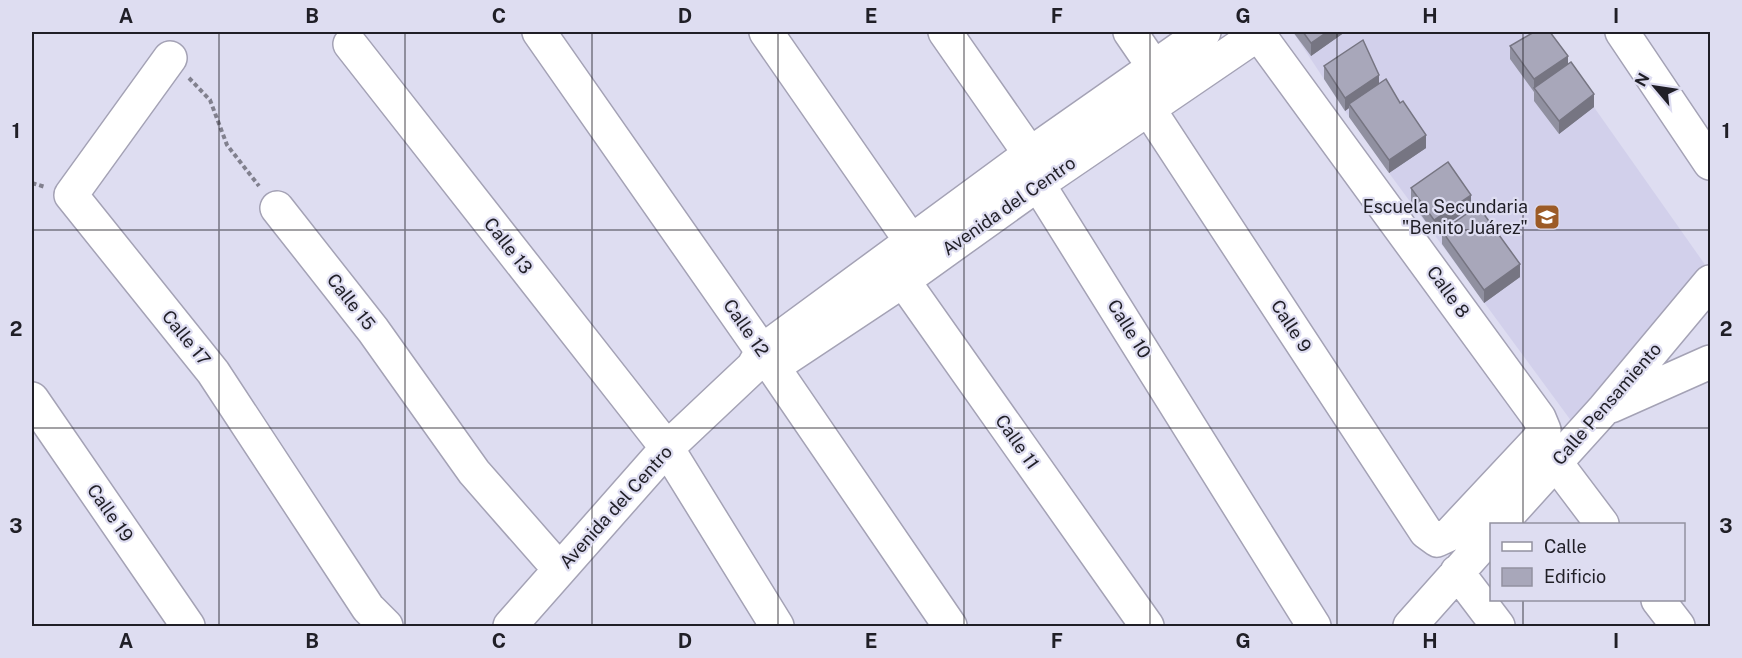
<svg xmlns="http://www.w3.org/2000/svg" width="1742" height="658" font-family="'Public Sans',sans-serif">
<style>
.built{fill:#d2d0eb}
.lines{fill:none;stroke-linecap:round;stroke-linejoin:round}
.minor-casing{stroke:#a4a2b5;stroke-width:36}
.path{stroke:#81808e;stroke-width:4;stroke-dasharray:4.5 3;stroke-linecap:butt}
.minor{stroke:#fff;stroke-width:33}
.wall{fill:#9090a0}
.shaded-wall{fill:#767582}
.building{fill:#a8a7ba;stroke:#767582;stroke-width:1.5}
.grid{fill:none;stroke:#201f27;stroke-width:1.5;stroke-opacity:0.55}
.labels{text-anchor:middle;stroke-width:4.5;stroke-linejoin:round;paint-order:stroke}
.street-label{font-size:18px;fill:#201f27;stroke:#deddf1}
.poi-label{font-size:18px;fill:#201f27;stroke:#deddf1;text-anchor:end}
.neatline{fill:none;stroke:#201f27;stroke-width:2}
.grid-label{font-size:20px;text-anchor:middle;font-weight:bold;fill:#201f27}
</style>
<rect width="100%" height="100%" fill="#deddf1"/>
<!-- built -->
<path class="built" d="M1293 32H1541L1706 266 1572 422 1389 173 1345 111Z"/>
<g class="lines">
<!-- minor casing -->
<g class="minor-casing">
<path id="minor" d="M539 32 762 351 950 626
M766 32 911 241
M945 32 1030 154 1038 184 1314 626
M1130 32 1154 67
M1622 32 1710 163
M350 44 667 448 777 626
M170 58 71 195 213 372 368 608 386 626
M1148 108 1426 532 1437 540 1450 534 1538 440 1544 430 1539 418 1257 32
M277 208 373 330 474 472 559 569
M890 262 1147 626
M785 359 904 280 1038 184 1261 32
M32 399 188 626
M1611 406 1710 362
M1556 463 1602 524
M1500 524 1604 409 1710 282
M1457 572 1498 626
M1658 600 1678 626
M510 626 667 448 753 367 762 351 1030 154 1204 32
M1410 626 1492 534"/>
</g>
<!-- path -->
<path class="path" d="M189 78 210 100 227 145 259 186
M32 183 45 187"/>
<!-- minor -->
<use href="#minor" class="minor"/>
</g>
<!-- wall -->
<path class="wall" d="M1293 32H1345L1311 56Z
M1510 46 1568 65 1594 107 1559 134 1534 101V92L1510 59Z
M1324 66 1379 83 1426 148 1389 173 1349 117V108L1345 111 1324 79Z
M1411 188 1471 208 1434 233 1411 201Z
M1442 231 1520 277 1484 303 1442 244Z"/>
<!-- shaded-wall -->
<path class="shaded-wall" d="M1327 32H1345L1311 56V43Z
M1568 56V69L1534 88V92V79Z
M1379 75V88L1349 104V108L1345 111V98Z
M1594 94V107L1559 134V121Z
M1426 135V148L1389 173V160Z
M1471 195V208L1434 233V220Z
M1520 264V277L1484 303V290Z"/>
<!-- building -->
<path class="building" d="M1303 32H1327L1311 43Z
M1534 32H1550L1568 56 1534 79 1510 46Z
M1363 40 1379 75 1345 98 1324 66Z
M1571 62 1594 94 1559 121 1534 88Z
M1386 79 1400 103 1403 101 1426 135 1389 160 1349 104Z
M1448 162 1471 195 1434 220 1411 188Z
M1478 206 1520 264 1484 290 1442 231Z"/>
<!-- grid -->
<path class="grid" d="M219 32V626M405 32V626M592 32V626M778 32V626M964 32V626M1150 32V626M1337 32V626M1523 32V524M32 230H1710M32 428H1710M1523 600V626"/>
<!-- icons -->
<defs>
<g id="school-square" transform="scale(1.35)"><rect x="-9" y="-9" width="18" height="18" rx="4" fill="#9c5b26" stroke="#deddf1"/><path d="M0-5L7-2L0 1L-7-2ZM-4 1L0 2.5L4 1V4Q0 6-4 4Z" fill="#fff"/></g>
</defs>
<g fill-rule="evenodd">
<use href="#school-square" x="1547" y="217"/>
</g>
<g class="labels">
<!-- street labels -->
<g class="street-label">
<text transform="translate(1009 206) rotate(-35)" y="6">Avenida del Centro</text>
<text transform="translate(508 246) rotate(52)" y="6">Calle 13</text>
<text transform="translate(1448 292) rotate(54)" y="6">Calle 8</text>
<text transform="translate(351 302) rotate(52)" y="6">Calle 15</text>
<text transform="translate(1291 326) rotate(57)" y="6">Calle 9</text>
<text transform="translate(746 328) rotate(55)" y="6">Calle 12</text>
<text transform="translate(1129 329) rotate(58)" y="6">Calle 10</text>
<text transform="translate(186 338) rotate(51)" y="6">Calle 17</text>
<text transform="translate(1607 404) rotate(-49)" y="6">Calle Pensamiento</text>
<text transform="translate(1017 442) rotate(55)" y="6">Calle 11</text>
<text transform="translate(616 507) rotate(-48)" y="6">Avenida del Centro</text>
<text transform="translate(110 513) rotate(55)" y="6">Calle 19</text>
</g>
<!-- poi labels -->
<g class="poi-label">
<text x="1528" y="213">Escuela Secundaria<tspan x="1528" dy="21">"Benito Juárez"</tspan></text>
</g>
</g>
<!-- border -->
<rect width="1742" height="658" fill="none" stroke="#deddf1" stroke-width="66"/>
<!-- legend -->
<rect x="1490" y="523" width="195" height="78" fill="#deddf1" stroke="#9291a0" stroke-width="1.5"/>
<rect x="1502" y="542" width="30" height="9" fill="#ffffff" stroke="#9291a0" stroke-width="1.5"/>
<text x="1544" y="553" font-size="18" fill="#201f27">Calle</text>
<rect x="1502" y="568" width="30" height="18" fill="#a8a7ba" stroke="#9291a0" stroke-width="1.5"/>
<text x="1544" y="583" font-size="18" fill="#201f27">Edificio</text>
<!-- north arrow -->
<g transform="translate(1655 87) rotate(299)" stroke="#deddf1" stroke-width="4.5" paint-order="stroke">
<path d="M0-4.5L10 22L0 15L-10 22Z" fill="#201f27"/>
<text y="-9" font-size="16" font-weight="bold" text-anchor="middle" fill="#201f27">N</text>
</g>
<rect x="33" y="33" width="1676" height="592" class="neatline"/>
<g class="grid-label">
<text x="126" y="23">A</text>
<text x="312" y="23">B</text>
<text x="499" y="23">C</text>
<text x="685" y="23">D</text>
<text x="871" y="23">E</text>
<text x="1057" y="23">F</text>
<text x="1243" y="23">G</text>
<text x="1430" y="23">H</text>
<text x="1616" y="23">I</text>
<text x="16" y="138">1</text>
<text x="1726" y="138">1</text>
<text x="16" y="336">2</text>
<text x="1726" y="336">2</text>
<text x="16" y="533">3</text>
<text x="1726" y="533">3</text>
<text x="126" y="648">A</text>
<text x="312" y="648">B</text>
<text x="499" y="648">C</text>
<text x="685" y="648">D</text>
<text x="871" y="648">E</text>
<text x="1057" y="648">F</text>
<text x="1243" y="648">G</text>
<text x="1430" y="648">H</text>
<text x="1616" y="648">I</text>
</g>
</svg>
